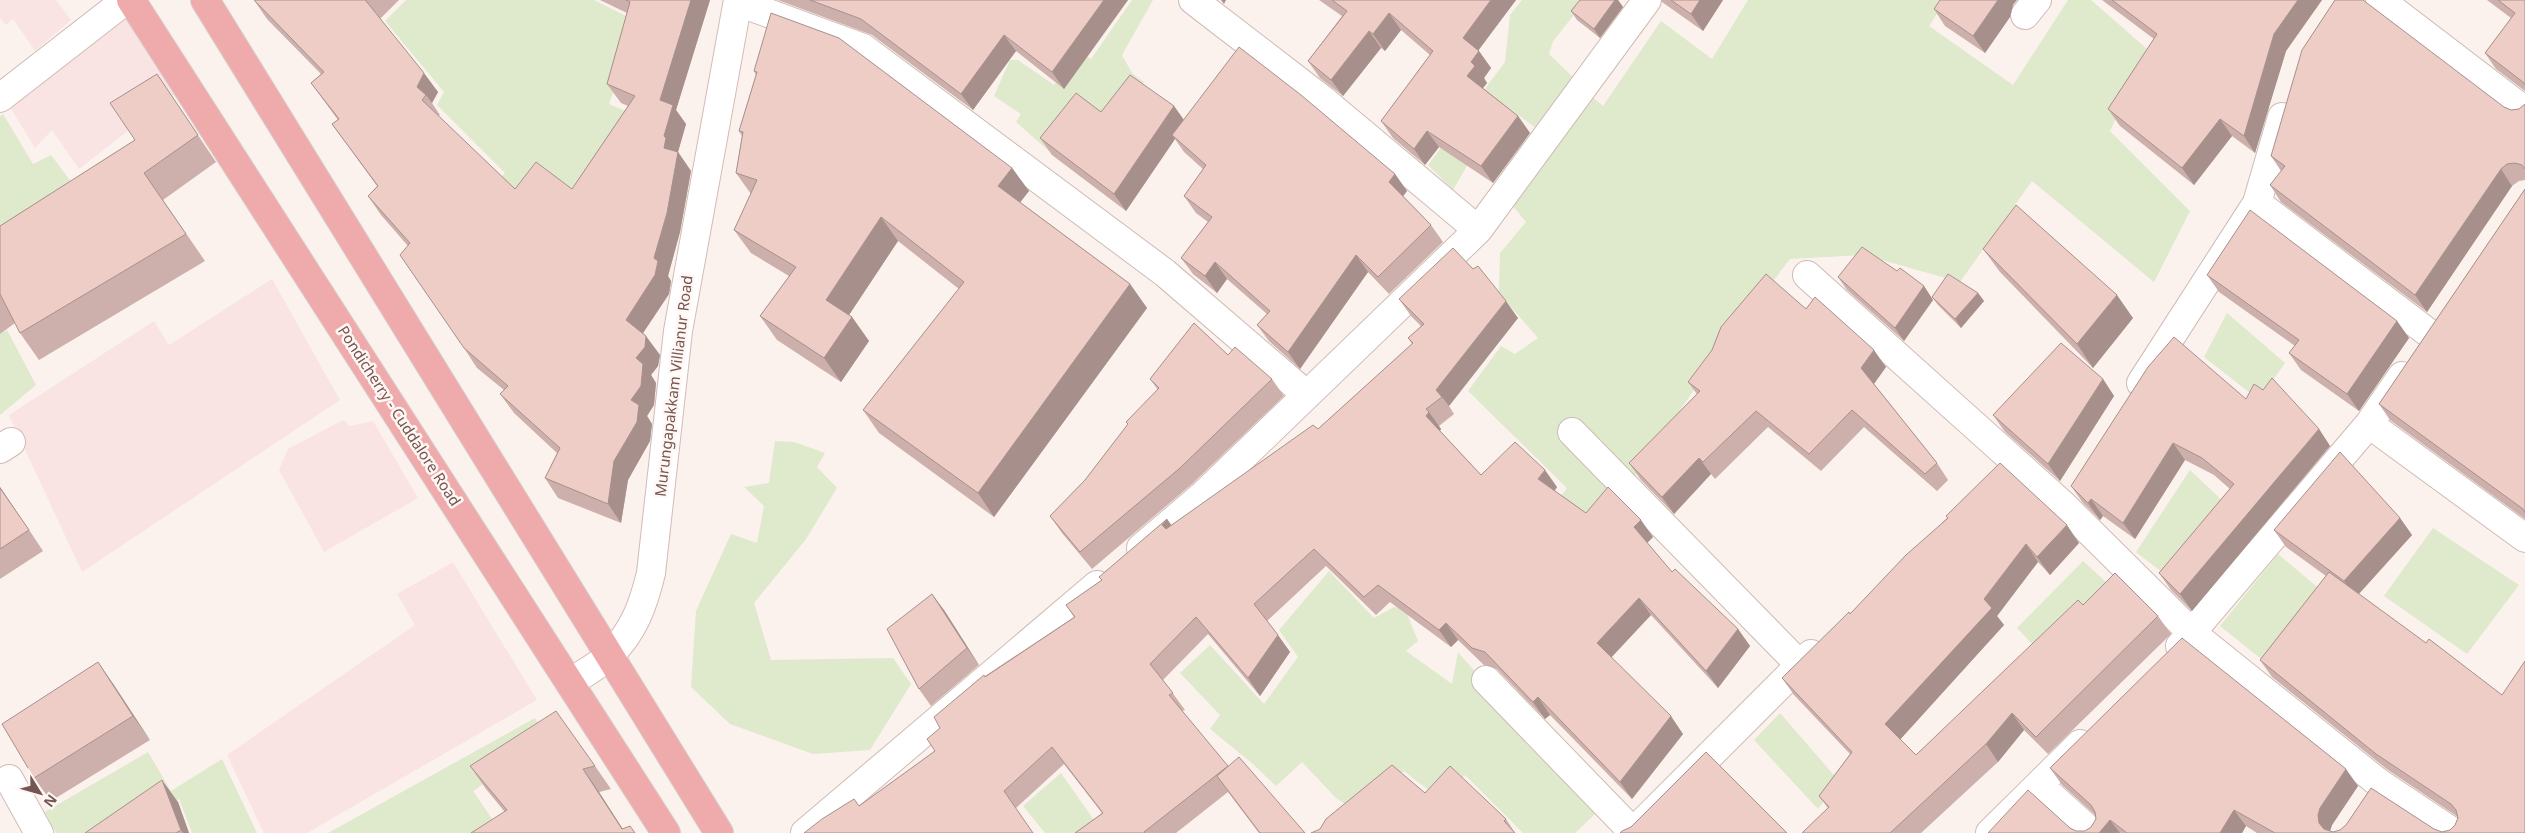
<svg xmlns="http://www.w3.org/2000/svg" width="2525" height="833" font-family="'Noto Sans',sans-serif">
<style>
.commercial{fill:#fae3e3}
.green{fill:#dfe9cc}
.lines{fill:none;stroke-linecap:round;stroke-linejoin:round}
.street-casing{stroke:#cfbbb5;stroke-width:30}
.secondary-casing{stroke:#d4bbb6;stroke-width:30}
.highway-casing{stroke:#d8cfce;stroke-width:30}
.street{stroke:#fff;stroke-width:28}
.secondary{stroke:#fff;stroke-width:28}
.highway{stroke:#efabab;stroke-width:28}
.wall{fill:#cdb0ab}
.shaded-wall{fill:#a7908b}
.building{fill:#eecdc7;stroke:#a7908b}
.labels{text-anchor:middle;stroke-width:5;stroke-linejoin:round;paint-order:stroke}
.street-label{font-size:15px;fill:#755551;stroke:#fef7f4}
</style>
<rect width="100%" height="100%" fill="#fbf2ed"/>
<!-- commercial -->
<path class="commercial" d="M0 0H56L71 20 35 51 13 19 6 25 0 18Z
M126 16 174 95 79 169 52 130 35 148 10 107Z
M272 279 340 400 82 572 9 415 154 321 169 345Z
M343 420 350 426 373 421 418 498 324 552 279 470 288 449Z
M453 562 537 700 307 833H264L227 755 415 625 397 594Z"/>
<!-- green -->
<path class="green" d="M406 0H594L638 22 609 104 640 117 584 199 508 224 479 201 505 173 437 105 444 92 385 21Z
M1132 0H1153L1122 55 1132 73 1144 82 1113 126 1050 152 1016 122 1021 114 994 96 1010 60H1018L1054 85 1080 53 1091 59Z
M1522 0H1586L1553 41 1549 54 1581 85 1544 134 1510 109 1478 147 1453 190 1428 165 1505 62 1510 15Z
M1748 0H1946L1929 26 2013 85 2068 0H2091L2147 49 2110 131 2190 211 2154 282 2032 181 1960 282 1864 255 1790 259 1723 347 1624 493 1597 525 1561 496 1567 488 1468 391 1501 346 1515 354 1538 338 1499 293 1500 253 1526 222 1512 205 1583 89 1603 106 1661 21 1712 59Z
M3 114 33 164 51 155 91 208 0 268V116Z
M2227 313 2285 363 2259 400 2204 357Z
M7 330 36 385 0 415V334Z
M775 441 794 442 825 453 817 467 837 488 806 539 754 603 771 660 893 658 911 684 870 750 813 754 730 724 691 687 696 611 731 534 757 543 764 506 744 487 769 483Z
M2190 470 2228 506 2167 576 2136 552Z
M2433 528 2519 585 2467 654 2384 596Z
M2278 554 2322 591 2265 662 2220 626Z
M2083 561 2116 591 2048 661 2017 628Z
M1329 571 1374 618 1394 607 1405 609 1418 641 1406 651 1452 684 1458 652 1597 812 1575 833H1523L1465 775 1441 800 1404 771 1358 813 1336 798 1302 762 1276 786 1253 764 1210 729 1220 715 1180 673 1210 645 1264 704 1298 657 1279 630Z
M1780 713 1839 781 1818 809 1754 740Z
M535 718 548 739 473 791 499 829 494 833H328Z
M148 752 171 791 222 759 257 833H192L179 799 121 833H56L45 812Z
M1061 773 1101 830 1096 833H1045L1023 806Z"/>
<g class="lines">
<!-- street casing -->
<g class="street-casing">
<path id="street" d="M1193 0 1323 100 1478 230
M2380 0 2525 111
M738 2 863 48 1165 273 1307 395
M2025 15 2037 0
M0 98 126 0
M2257 203 2430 334
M1807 275 2063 505 2193 634 2379 783 2454 833
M2141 383 2257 203 2282 117
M2369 424 2525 538
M1572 432 1800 665
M0 449 11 442
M1141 548 1202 496 1478 230 1647 0
M2180 646 2369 424 2402 376
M1486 680 1633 832
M9 779 39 833
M2039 785 2092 833
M805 833 1097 585
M1632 833 1811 654
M1990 833 2080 744"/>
</g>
<!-- secondary casing -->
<g class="secondary-casing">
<path id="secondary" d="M570 683C582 674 598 666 609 656 634 631 643 606 651 573L678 331 738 0"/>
</g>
<!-- highway casing -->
<g class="highway-casing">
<path id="highway" d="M131 0 666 833
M205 0 719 833"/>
</g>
<!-- street -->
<use href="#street" class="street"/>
<!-- secondary -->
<use href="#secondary" class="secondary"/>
<!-- highway -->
<use href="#highway" class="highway"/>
</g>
<!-- wall -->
<path class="wall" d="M254 0H399L380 19 438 92 432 103 440 115 438 116 515 189H572L628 106 621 103 607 84 627 13 600 0H710L676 110 686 124 678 152 691 171 680 232 668 276 671 281 669 294 643 333 660 355 658 366 651 375 656 383 654 405 647 416 652 424 650 441 628 480 621 523 558 498 545 478 557 453 514 413 500 394 504 390 477 368 464 348 408 246 381 215 368 196 377 186 332 124 338 120 311 83 321 74 267 19Z
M778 0H1128L1064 89 1016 51 973 110 872 35Z
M1319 0H1516L1478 50 1491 68 1484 78 1487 83 1483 88 1518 116 1530 133 1493 183 1439 147 1425 165 1393 138 1381 121 1430 55 1401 30 1385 51 1381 48 1343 96 1320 78 1308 61 1342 16Z
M1580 0H1618L1623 7 1600 38 1577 20 1571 11Z
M1661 0H1723L1703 31 1662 2Z
M2102 0H2322L2286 51 2255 153 2232 136 2194 185 2120 126 2108 109 2154 39Z
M2487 0H2525V91L2496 69 2485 53 2511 18Z
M2013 5 2010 17 1985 53 1945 26 1934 9Z
M754 71 1012 168 1029 191 1020 202 1130 284 1147 308 994 517 879 433 863 410 959 289 898 241 849 315 852 317 869 341 841 382 777 340 760 316 789 276 751 253 734 230 751 194 736 173 742 136 739 131 756 75Z
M175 101 216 162 163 200 205 261 39 360 20 333 15 323 0 334V226L135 140Z
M2525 104V180L2519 181 2512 186 2427 312 2281 202 2270 185 2281 171 2271 156 2504 107 2511 110 2519 109Z
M1174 106 1184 120 1395 174 1407 191 1403 196 1431 225 1443 242 1389 294 1368 272 1300 369 1269 341 1257 325 1267 314 1227 279 1217 293 1193 274 1181 258 1208 222 1196 213 1184 196 1203 169 1184 152 1175 139 1126 211 1052 155 1040 138Z
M2525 189V519L2390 420 2379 404Z
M1983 249 2133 318 2093 368 2000 272Z
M1897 271 1924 286 1933 300 1904 341 1847 290 1838 277Z
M2207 275 2397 321 2409 338 2359 411 2301 370 2289 353 2295 346 2219 292Z
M1978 293 1984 301 1961 328 1938 305 1932 297Z
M1399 299 1518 318 1449 406 1454 414 1439 426 1441 429 1440 431 1481 475 1557 487 1555 491 1586 513 1653 537 1647 543 1672 572 1738 629 1750 646 1718 688 1651 615 1611 657 1683 734 1632 799 1550 715 1545 719 1497 669 1484 665 1458 640 1451 647 1390 602 1376 615 1326 566 1267 621 1290 652 1260 696 1208 634 1163 680 1185 710 1182 711 1228 767 1305 833H1259L1228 792 1176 833H1075L1102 813 1064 764 1016 808 859 806 935 751 940 728 985 676 1074 617 1066 605 1102 580 1167 519 1171 525 1318 429 1412 344 1408 338 1421 326 1411 316Z
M1806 309 1886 367 1874 384 1937 463 1948 480 1937 491 1864 427 1821 471 1768 427 1715 479 1711 474 1674 514 1641 480 1629 463 1697 394 1688 382Z
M1228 355 1272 379 1284 396 1192 484 1092 569 1062 533 1050 516 1085 480 1158 390 1150 379Z
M2103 379 2114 396 2060 481 2005 432 1993 415Z
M2246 399 2319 429 2330 446 2192 611 2171 590 2159 573 2230 489 2214 475 2185 460 2135 539 2103 516 2100 520 2083 503 2071 486Z
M0 487 43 551 0 579Z
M1946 516 2079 543 2050 575 2038 562 1997 616 2004 625 1900 739 1916 755 2083 605 2158 616 2171 634 2048 754 2024 730 1998 762 1921 833H1802L1828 808 1819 796 1850 754 1794 695 1782 678 1850 614 1947 518Z
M2400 518 2412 535 2359 594 2525 833H2257L2246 826 2242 833H1988L2070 828 2076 831H2085L2091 827 2096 819 2095 815 2062 785 2050 768 2358 786 2332 825 2330 831 2333 832 2434 829 2442 832 2450 830 2455 825 2458 817 2388 770 2272 677 2260 660 2326 576 2286 547 2274 530Z
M944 610 979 665 931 706 919 689Z
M98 662 150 740 51 801 34 778Z
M470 766H595L611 789 599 792 623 829 635 833 504 811 486 789Z
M1425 793 1506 819 1515 833Z
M178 802 189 833H85Z"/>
<!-- shaded-wall -->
<path class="shaded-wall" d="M691 0H710L676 110 686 124 678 152 691 171 680 232 668 276 671 281 669 294 639 339 626 320 654 258 664 148 660 100Z
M1104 0H1128L1064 89 1052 72Z
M1221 0H1226L1224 4Z
M1491 0H1516L1475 55 1463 38Z
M1615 0H1618L1623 7 1600 38 1594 29Z
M1700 0H1723L1703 31 1691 14Z
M1998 0H2017L2013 5 2010 17 1985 53 1973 36Z
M2298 0H2322L2286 51 2255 153 2244 136 2274 34Z
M1389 13 1401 30 1385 51 1373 34Z
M1369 31 1381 48 1343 96 1331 80Z
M1004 35 1016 51 973 110 961 94Z
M1479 51 1491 68 1484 78 1487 83 1479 93 1467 76 1471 62Z
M424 73 438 92 432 103 426 95 417 87Z
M1174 106 1186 123 1172 135 1175 139 1126 211 1114 194Z
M1518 116 1530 133 1493 183 1481 166Z
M2220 119 2232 136 2194 185 2182 168Z
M1427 131 1439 147 1425 165 1414 149Z
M1012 168 1029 191 1015 209 998 186Z
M2501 169 2512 186 2427 312 2415 295Z
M1395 174 1407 191 1401 199 1389 182Z
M881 217 898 241 843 324 826 300Z
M1356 255 1368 272 1300 369 1288 352Z
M1215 262 1227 279 1217 293 1205 276Z
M1130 284 1147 308 994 517 978 493Z
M1924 286 1933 300 1904 341 1895 328Z
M1978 293 1984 301 1961 328 1955 319Z
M2117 295 2133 318 2093 368 2077 344Z
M1506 301 1518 318 1449 406 1442 397 1436 390Z
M852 317 869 341 841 382 824 358Z
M2397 321 2409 338 2359 411 2347 394Z
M646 336 660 355 658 366 651 375 656 383 654 405 647 416 652 424 650 441 628 480 621 523 608 504 614 461 631 400 636 358Z
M1874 350 1886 367 1873 385 1861 368Z
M2103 379 2114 396 2060 481 2048 464Z
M1429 412 1441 429 1438 433 1426 416Z
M2319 429 2330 446 2192 611 2180 594Z
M2173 443 2185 460 2135 539 2123 523Z
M1699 458 1711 474 1674 514 1662 497Z
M1545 470 1557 487 1550 496 1538 479Z
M0 487 43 551 0 488Z
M2091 499 2103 516 2100 520 2088 503Z
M2400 518 2412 535 2355 598 2344 581Z
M1167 519 1179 536 1174 542 1162 525Z
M1641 520 1653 537 1646 544 1634 527Z
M2067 525 2079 543 2050 575 2037 557Z
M2026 544 2038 562 1997 616 2004 625 1898 742 1885 724 1984 599Z
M932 594 944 610 979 665 967 648Z
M1639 598 1651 615 1609 660 1597 643Z
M1446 623 1458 640 1451 647 1439 630Z
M1738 629 1750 646 1718 688 1706 671Z
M1278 635 1290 652 1260 696 1248 678Z
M98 662 114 685 150 740 133 716Z
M1538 697 1550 715 1545 719 1533 702Z
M2012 713 2024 730 1998 762 1986 744Z
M1671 716 1683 734 1632 799 1620 782Z
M583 769 599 792 625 833H624Z
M2346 769 2358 786 2332 825 2330 831 2326 833 2319 823 2318 815 2320 808Z
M162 780 178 802 189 833H183L181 830Z
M2234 810 2246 826 2242 833H2220Z
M2110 820 2120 833H2099Z"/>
<!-- building -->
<path class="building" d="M254 0H366V1L424 73 417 87 426 95 422 100 515 189 536 162 572 189 635 96 607 84 630 2 626 0H691L660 100 673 105 664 136 666 138 664 148 678 152 667 213 654 258 658 261 655 275 626 320 646 336 645 347 636 358 643 364 641 386 631 400 639 405 637 422 614 461 608 504 545 478 560 448 500 394 508 386 464 348 400 255 410 243 368 196 378 186 332 124 339 119 311 83 324 72Z
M810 0H1104L1052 72 1004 35 961 94 861 19Z
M1332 0H1491L1463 38 1479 51 1471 62 1475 66 1467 76 1518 116 1481 166 1427 131 1414 149 1381 121 1433 51 1389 13 1373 34 1369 31 1331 80 1308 61 1347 11Z
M1580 0H1615L1594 29 1571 11Z
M1671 0H1700L1691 14Z
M1940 0H1998L1973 36 1934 9Z
M2112 0H2298L2274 34 2244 136 2220 119 2182 168 2108 109 2157 34Z
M2335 0H2363L2504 107 2511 110 2519 109 2525 104V169L2522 165 2515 163 2507 164 2501 169 2415 295 2270 185 2285 166 2271 156 2302 50Z
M2498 0H2525V85L2523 82 2485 53 2515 13Z
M771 13 839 38 1012 168 998 186 1130 284 978 493 863 410 964 282 881 217 826 300 852 317 824 358 760 316 796 267 734 230 757 180 736 173 743 132 739 131 757 72 754 71Z
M1239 47 1301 95 1395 174 1389 182 1431 225 1378 277 1356 255 1288 352 1257 325 1270 311 1215 262 1205 276 1181 258 1212 217 1184 196 1206 165 1172 135Z
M157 74 198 135 144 173 186 234 20 333 0 294V226L135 140 110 103Z
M1130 75 1174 106 1114 194 1040 138 1076 93 1101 112Z
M2525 189V513L2523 509 2379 404Z
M2016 205 2117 295 2077 344 1983 249Z
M2250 210 2397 321 2347 394 2289 353 2299 340 2207 275Z
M1862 247 1897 271 1900 268 1924 286 1895 328 1838 277Z
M1453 248 1473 269 1478 266 1506 301 1436 390 1442 397 1426 409 1429 412 1426 416 1481 475 1515 442 1545 470 1538 479 1586 513 1608 487 1641 520 1634 527 1672 572 1675 569 1738 629 1706 671 1639 598 1597 643 1671 716 1620 782 1538 697 1533 702 1485 652 1472 648 1446 623 1439 630 1378 585 1364 597 1314 549 1254 604 1278 635 1248 678 1196 617 1150 664 1173 693 1169 695 1228 766 1144 832 1145 833H1075L1103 813 1052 747 1004 791 1033 833H804L822 819 854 799 859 806 935 751 927 739 940 728 934 717 984 675 985 677 1075 617 1066 605 1102 580 1099 577 1167 519 1162 525 1166 529 1313 425 1318 429 1413 343 1408 338 1424 324 1399 299Z
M1766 274 1806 309 1815 297 1874 350 1861 368 1937 463 1925 474 1852 410 1809 454 1756 411 1703 462 1699 458 1662 497 1629 463 1700 391 1688 382 1712 350 1721 327Z
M1948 274 1978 293 1955 319 1932 297Z
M1194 323 1228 355 1235 347 1272 379 1180 468 1080 552 1050 516 1085 480 1128 424 1126 422 1159 388 1150 379Z
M2174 337 2246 399 2254 384 2263 390 2272 378 2319 429 2180 594 2159 573 2234 484 2202 458 2173 443 2123 523 2091 499 2088 503 2071 486 2148 367Z
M2061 343 2103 379 2048 464 1993 415Z
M2340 452 2400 518 2344 581 2274 530Z
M2000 463 2067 525 2037 557 2026 544 1984 599 1992 608 1885 724 1916 755 2078 600 2083 605 2115 573 2158 616 2036 737 2012 713 1986 744 1890 833H1802L1829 807 1819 796 1852 752 1782 678 1849 612 1850 614 1906 555 1948 518 1946 516Z
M0 488 29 530 0 549Z
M2329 572 2426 643 2429 639 2502 695 2525 661V833H2275L2234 810 2220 833H2127L2110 820 2099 833H1988L2028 790 2070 828 2076 831H2085L2091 827 2096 819 2095 812 2091 805 2050 768 2182 638 2346 769 2320 808 2318 815 2319 823 2324 829 2333 832 2340 830 2346 825 2371 788 2434 829 2442 832 2450 830 2455 825 2458 818 2456 810 2451 804 2376 754 2260 660Z
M932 594 967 648 919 689 887 629Z
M98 662 133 716 34 778 2 724Z
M556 711 595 766 583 769 622 829 630 826 635 833H471L507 810 470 766Z
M1706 752 1787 833H1620L1622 831 1631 827Z
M1239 757 1305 833H1260L1217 776Z
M1392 765 1425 793 1450 766 1506 819 1504 821 1515 833H1311L1320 829 1326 819Z
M162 780 181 830 176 833H85Z"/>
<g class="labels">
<!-- street labels -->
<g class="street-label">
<text transform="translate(674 386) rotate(-83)" y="5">Murungapakkam Villianur Road</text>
<text transform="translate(399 416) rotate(57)" y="5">Pondicherry - Cuddalore Road</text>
</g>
</g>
<!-- north arrow -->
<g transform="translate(40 793) rotate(127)" stroke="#fef7f4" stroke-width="4" paint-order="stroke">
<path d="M0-4L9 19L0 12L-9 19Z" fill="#755551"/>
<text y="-8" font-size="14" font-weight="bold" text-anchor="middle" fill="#755551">N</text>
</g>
</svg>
